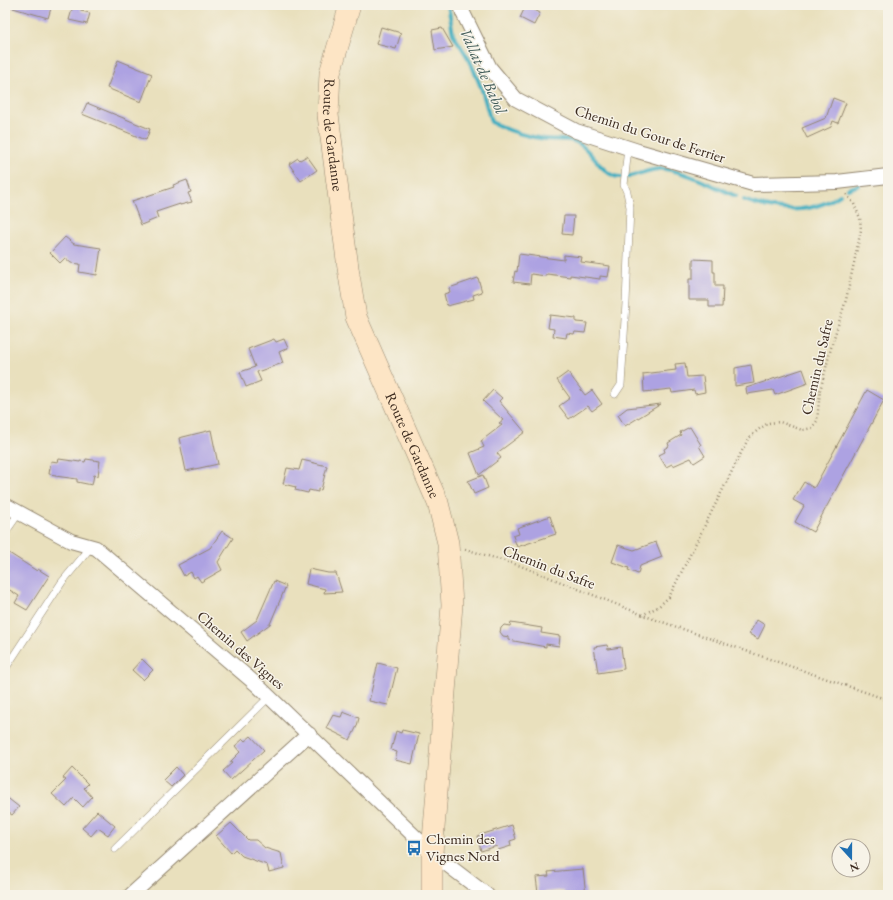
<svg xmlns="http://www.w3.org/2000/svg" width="893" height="900" font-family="'EB Garamond',serif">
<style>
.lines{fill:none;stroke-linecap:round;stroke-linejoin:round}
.stream{stroke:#43afc1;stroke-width:4}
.building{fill:#ada2e2}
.lane-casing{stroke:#92856e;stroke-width:8}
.street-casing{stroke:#92856e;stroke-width:16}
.secondary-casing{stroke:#92856e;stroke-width:22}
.path{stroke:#92856e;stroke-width:2.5;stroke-dasharray:1 3;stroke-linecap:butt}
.lane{stroke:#fff;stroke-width:7}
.street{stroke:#fff;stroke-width:14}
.secondary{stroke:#fde5c5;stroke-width:21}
.labels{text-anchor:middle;stroke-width:3;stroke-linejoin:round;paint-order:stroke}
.street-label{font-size:15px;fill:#3b2a1e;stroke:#f7f3e8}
.poi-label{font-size:15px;fill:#3b2a1e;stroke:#f7f3e8;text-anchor:start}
.water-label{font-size:16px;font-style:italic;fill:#3e5957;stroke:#f7f3e8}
</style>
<rect width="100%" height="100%" fill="#f7f3e8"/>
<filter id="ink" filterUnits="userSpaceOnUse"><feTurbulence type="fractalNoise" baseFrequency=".025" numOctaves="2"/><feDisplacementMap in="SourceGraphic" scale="8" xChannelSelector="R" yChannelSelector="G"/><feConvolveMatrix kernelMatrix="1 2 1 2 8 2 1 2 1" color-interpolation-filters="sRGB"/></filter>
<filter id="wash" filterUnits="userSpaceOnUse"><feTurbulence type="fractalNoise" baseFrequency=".012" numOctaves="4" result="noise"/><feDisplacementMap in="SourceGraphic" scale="16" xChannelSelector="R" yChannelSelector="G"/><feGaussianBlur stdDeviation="0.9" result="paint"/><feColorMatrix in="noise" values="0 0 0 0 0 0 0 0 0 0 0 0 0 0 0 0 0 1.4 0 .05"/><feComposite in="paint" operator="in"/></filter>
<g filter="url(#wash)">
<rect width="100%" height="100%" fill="#e9e0bd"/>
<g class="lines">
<!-- stream -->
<path class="stream" d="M448 5 453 34 470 61 482 90 491 122C507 130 526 137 545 139 554 140 564 139 573 141 589 145 598 170 614 176 630 181 649 167 665 169 690 173 714 187 736 196
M848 189 859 185
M744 200C776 212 810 215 840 195"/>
</g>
<g id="blocks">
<!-- building -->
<path class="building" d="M13 5H52L48 18 13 8Z
M526 5 540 13 534 25 520 18Z
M73 6 82 8 81 11 90 13 87 24 69 20Z
M381 27 401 33 396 49 376 44Z
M442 28 453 47 435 50 432 30Z
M118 60 152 74 141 102 107 88Z
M833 98 846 103 838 123 833 121 831 127 807 138 802 128 826 118Z
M87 103 150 129 146 140 82 114Z
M307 156 317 170 301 181 289 164 298 158 300 160Z
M187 180 191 192 188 193 192 202 180 205V204L156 212 158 218 141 225 132 201 174 187 173 185Z
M564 216H574L572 235 562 234Z
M65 237 74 244 101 248 97 275 79 272 80 264 71 263 65 258 60 263 50 253Z
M519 254 564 260V255L582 257 581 262 610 266 608 277 600 276V279L570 275V277L547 274 546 276 531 274 530 284 513 282 515 271 517 272Z
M693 259 713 260V272H715V286H723L722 307H709V300H689V279H693Z
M478 278 482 292 473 295 474 299 447 306 444 294 450 292 449 288Z
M550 315 576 318V322L587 323 585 333 575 332 574 334 567 333 566 338 553 336 554 329 548 328Z
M274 339 276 342 284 339 288 348 279 352 283 363 257 372 261 381 246 387 240 372 255 367 248 349Z
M685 363 687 377 703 376 705 392 695 394 694 390 672 393 671 389 644 392 643 374 676 370 675 364Z
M751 365 754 383 735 386V368Z
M803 369 808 383 775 395 773 390 747 394 746 388Z
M568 372 585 395 592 390 602 404 592 411 588 406 569 419 559 406 570 398 557 380Z
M493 390 502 398 499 401 525 432 497 453 501 458 479 475 470 453 484 447 481 441 502 425 499 423 503 420 483 401Z
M867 390 884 400 813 532 795 522 804 506 793 500 804 482 814 488Z
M661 404 625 426 618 415 627 408Z
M690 427 701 445 699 446 705 456 694 463 691 458 673 466 672 464 666 467 659 455 665 452 664 449 669 446 668 443 681 435 680 432Z
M211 430 218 464 186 471 179 438Z
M59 459 80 462V461L85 462 86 459 100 461 98 476 94 475 92 485 77 482V479L55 476 56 475 49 474 51 461 58 462Z
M302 460 327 466 321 490 318 489V492L309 490 308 493 295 490 296 487 283 484 287 468 299 470Z
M483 475 488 488 474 494 468 481Z
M550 516 556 534 517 547 513 536 519 534 517 528Z
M222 531 233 538 218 562 222 570 201 582 197 576 194 578 191 572 184 576 178 565 210 548Z
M656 542 662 557 640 566 638 574 628 570 629 568 612 562 618 545 634 550Z
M9 553 37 571 38 569 49 576 27 610 15 603 19 596 5 587V559Z
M309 569 328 573H336L342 592 324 593 325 589 306 584Z
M274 581 286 586 270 624 247 641 241 632 257 620Z
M757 620 765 625 758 639 749 634Z
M511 623 542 628 541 633 560 636 559 646 546 644V647L509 640V637L503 636 500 632 501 628 504 625 510 626Z
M607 645 608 649 621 647 624 669 598 673 594 647Z
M142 659 153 670 143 680 132 670Z
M378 663 397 668 388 705 369 701Z
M343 712 359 718 357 726 350 740 326 728 333 715 341 717Z
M402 730 419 734 412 764 395 760 397 752 391 750 396 731 401 733Z
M251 736 264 750 231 780 223 771 232 763 230 762 240 752 235 746 243 739 245 741Z
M176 767 183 775 171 787 163 780Z
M72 768 88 784 84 788 92 797 83 807 74 798 66 807 52 794 66 780 63 778Z
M5 796 19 807 12 815 5 810Z
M97 811 115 826 108 835 98 828 91 836 82 828Z
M231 823 248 840H256L265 848 281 853 284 868 269 872 267 865 242 856 235 849 231 853 216 836Z
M512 825 516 839 510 841 511 846 498 850 497 846 481 851 477 836Z
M583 869 586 895H564V890L538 893 536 877 549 876 548 872Z"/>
</g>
</g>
<g filter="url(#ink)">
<use href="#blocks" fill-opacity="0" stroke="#92856e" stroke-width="1"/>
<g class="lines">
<!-- lane casing -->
<g class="lane-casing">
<path id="lane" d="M615 394 621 385 626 303 630 207 627 192 624 185 628 148
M5 533 19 513
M5 669 62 582 91 547
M115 849 269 697"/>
</g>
<!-- street casing -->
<g class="street-casing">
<path id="street" d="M461 5 463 13 490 68 516 99 576 131 638 151 753 184 837 182 888 176
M5 505 71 541 96 548 257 685 432 853 487 895
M131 895 309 734"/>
</g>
<!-- secondary casing -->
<g class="secondary-casing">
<g id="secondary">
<path id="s1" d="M350 5 330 73 328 115 349 275 356 317 438 503 448 543 452 605 432 853V895"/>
</g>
</g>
<!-- path -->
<path class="path" d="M465 549 521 566 648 617 888 700
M642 615 658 607 669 597 748 439 758 430 768 423 780 422 802 430 812 428 817 421 820 391 832 344 846 300 861 230 860 218 854 204 846 194"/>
<!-- lane -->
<use href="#lane" class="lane"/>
<!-- street -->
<use href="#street" class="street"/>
<!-- secondary -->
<use href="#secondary" class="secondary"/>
</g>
</g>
<!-- icons -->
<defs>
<g id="bus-bare" transform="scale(1.2)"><path d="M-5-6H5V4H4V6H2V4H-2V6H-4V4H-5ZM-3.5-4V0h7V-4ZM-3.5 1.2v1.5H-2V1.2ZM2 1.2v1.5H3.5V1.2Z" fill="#1f6fb2" stroke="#f7f3e8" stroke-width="2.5" paint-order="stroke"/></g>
</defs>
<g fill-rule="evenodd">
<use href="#bus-bare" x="414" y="848"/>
</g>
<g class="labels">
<!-- street labels -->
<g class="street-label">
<text transform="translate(650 134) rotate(18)" y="5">Chemin du Gour de Ferrier</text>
<text dy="5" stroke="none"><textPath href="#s1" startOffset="133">Route de Gardanne</textPath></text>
<text transform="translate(817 367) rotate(-77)" y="5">Chemin du Safre</text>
<text dy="5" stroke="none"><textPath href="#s1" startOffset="457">Route de Gardanne</textPath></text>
<text transform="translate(549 567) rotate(21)" y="5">Chemin du Safre</text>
<text transform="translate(241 650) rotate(41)" y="5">Chemin des Vignes</text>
</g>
<!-- poi labels -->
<g class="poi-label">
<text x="426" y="844">Chemin des<tspan x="426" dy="17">Vignes Nord</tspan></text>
</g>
<!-- water labels -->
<g class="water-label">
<text transform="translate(484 71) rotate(66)" y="6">Vallat de Babol</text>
</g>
</g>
<!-- margin -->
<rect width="893" height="900" fill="none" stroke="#f7f3e8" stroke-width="20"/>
<!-- north arrow -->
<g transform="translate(851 858) rotate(159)"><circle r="19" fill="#f7f3e8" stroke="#aca397"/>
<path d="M0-3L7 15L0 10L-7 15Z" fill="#1f6fb2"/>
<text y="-6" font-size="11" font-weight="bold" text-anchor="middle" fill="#3b2a1e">N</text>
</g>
</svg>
